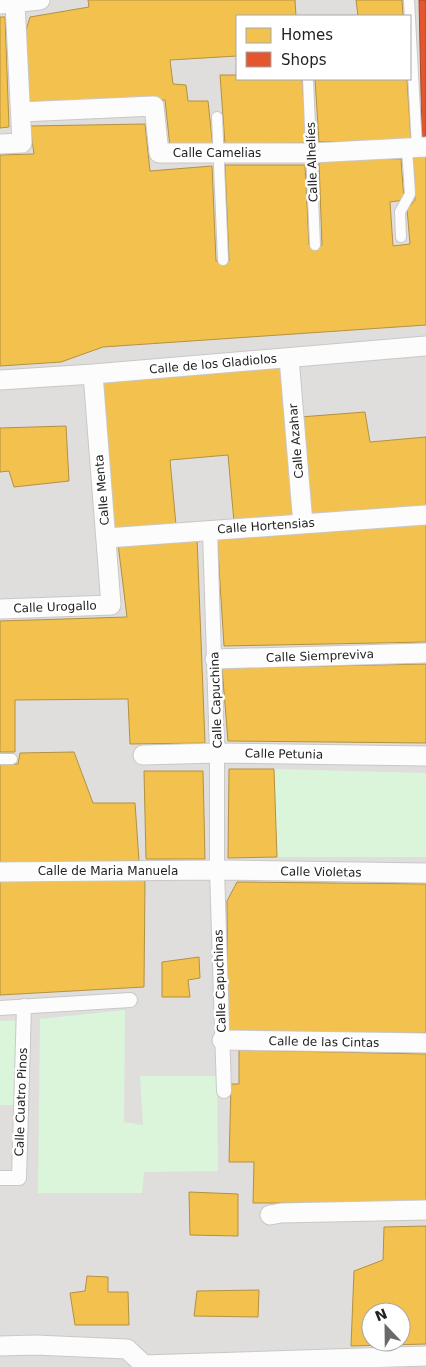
<svg xmlns="http://www.w3.org/2000/svg" width="426" height="1367" font-family="'DejaVu Sans',sans-serif">
<style>
.residential{fill:#dfdedc;fill-rule:evenodd}
.park{fill:#daf5da}
.homes{fill:#f2c14e;stroke:#b49141;fill-rule:evenodd}
.shops{fill:#e4572e;stroke:#aa472a}
.lines{fill:none;stroke-linecap:round;stroke-linejoin:round}
.service-casing{stroke:#c9c8c7;stroke-width:12}
.pedestrian-casing{stroke:#c9c8c7;stroke-width:16}
.minor-casing{stroke:#c9c8c7;stroke-width:21}
.service{stroke:#fdfcfc;stroke-width:10}
.pedestrian{stroke:#fdfcfc;stroke-width:14}
.minor{stroke:#fdfcfc;stroke-width:19}
.labels{text-anchor:middle;stroke-width:5;stroke-linejoin:round;paint-order:stroke}
.street-label{font-size:12px;fill:#222;stroke:#fff}
</style>
<rect width="100%" height="100%" fill="#f0eeeb"/>
<!-- residential -->
<path class="residential" d="M0 0H426V1367H0ZM237 16H410V79H237ZM371 1312H401V1342H371Z"/>
<!-- park -->
<path class="park" d="M274 769 426 773V857H277Z
M125 1010 124 1122 143 1125 140 1076H217L218 1171 144 1172 142 1193H38L40 1019Z
M23 1020 21 1105H0V1021Z"/>
<!-- homes -->
<path class="homes" d="M88 0H295L296 16H237V56L170 60 173 84 186 85 188 101H208L213 148 170 147 165 100 29 103 24 37 30 17 89 7Z
M356 0H402L403 16H358Z
M0 17H5L9 127 0 128Z
M220 75H237V79H302L307 143 225 144Z
M315 79H407L411 140 319 142Z
M145 124 150 171 212 166 216 261H229L225 165H305L309 245H322L319 162 370 158 401 159 404 200 390 202 393 246 410 244 407 209 415 200 413 156H426V325L103 347 61 362 0 366V155L34 154 30 126Z
M283 365 296 516 234 522 228 455 170 460 176 525 112 530 100 381Z
M365 412 370 442 426 437V508L308 516 300 417Z
M66 426 69 481 14 487 9 471 0 472V428Z
M426 522V642L224 646 217 536Z
M197 538 205 743 130 744 128 699 15 700V752H0V621L127 617 118 544Z
M426 664V743L228 741 222 668Z
M74 752 93 803H135L139 861 0 863V764H18L20 753Z
M229 769H274L277 857 228 858Z
M144 771H203L205 859H146Z
M145 878 144 987 0 995V880Z
M237 882 426 884V1033L228 1035 227 901Z
M199 957 200 978 188 980 190 997H162V962Z
M239 1050 426 1054V1203H253L254 1162H229L231 1084H239Z
M189 1192 238 1194V1236L190 1235Z
M426 1226V1344L351 1346 354 1271 383 1260 384 1227ZM371 1312H401V1342H371Z
M87 1276 108 1277V1292H128L129 1325H75L70 1293 85 1291Z
M259 1290 258 1317 194 1316 197 1291Z"/>
<!-- shops -->
<path class="shops" d="M419 0H426V136L422 137Z"/>
<g class="lines">
<!-- service casing -->
<g class="service-casing">
<path id="service" d="M409 0 417 148
M308 79 315 245
M217 117 223 260
M401 237 400 212 410 194 407 148
M0 759H12"/>
</g>
<!-- pedestrian casing -->
<g class="pedestrian-casing">
<path id="pedestrian" d="M210 531 217 753V870L224 1091
M0 1008 130 1000
M0 1178H19L24 1006"/>
</g>
<!-- minor casing -->
<g class="minor-casing">
<path id="minor" d="M0 4 40 0
M21 112 154 106 159 153H312L426 147
M0 144 22 143 15 3
M289 358 303 524
M0 380 93 374 426 346
M107 538 426 515
M0 609 111 605 93 374
M215 659 426 653
M143 755 217 753 426 756
M0 872 217 870 426 873
M222 1040 426 1043
M270 1215 281 1213 426 1210
M0 1346 35 1345 127 1349 144 1365 426 1356"/>
</g>
<!-- service -->
<use href="#service" class="service"/>
<!-- pedestrian -->
<use href="#pedestrian" class="pedestrian"/>
<!-- minor -->
<use href="#minor" class="minor"/>
</g>
<g class="labels">
<!-- street labels -->
<g class="street-label">
<text x="217" y="157">Calle Camelias</text>
<text transform="translate(312 162) rotate(-92)" y="4">Calle Alhelíes</text>
<text transform="translate(213 364) rotate(-5)" y="4">Calle de los Gladiolos</text>
<text transform="translate(296 441) rotate(-95)" y="4">Calle Azahar</text>
<text transform="translate(102 490) rotate(-95)" y="4">Calle Menta</text>
<text transform="translate(266 526) rotate(-4)" y="4">Calle Hortensias</text>
<text transform="translate(55 607) rotate(-2)" y="4">Calle Urogallo</text>
<text transform="translate(320 656) rotate(-2)" y="4">Calle Siempreviva</text>
<text transform="translate(216 700) rotate(-92)" y="4">Calle Capuchina</text>
<text transform="translate(284 754) rotate(1)" y="4">Calle Petunia</text>
<text x="108" y="875">Calle de Maria Manuela</text>
<text transform="translate(321 872) rotate(1)" y="4">Calle Violetas</text>
<text transform="translate(220 981) rotate(-92)" y="4">Calle Capuchinas</text>
<text transform="translate(324 1042) rotate(1)" y="4">Calle de las Cintas</text>
<text transform="translate(21 1102) rotate(-88)" y="4">Calle Cuatro Pinos</text>
</g>
</g>
<!-- legend -->
<rect x="236" y="15" width="175" height="65" fill="#ffffff" stroke="#a7a7a7"/>
<rect x="246" y="28" width="25" height="15" fill="#f2c14e" stroke="#a7a7a7"/>
<text x="281" y="40" font-size="15" fill="#222222">Homes</text>
<rect x="246" y="52" width="25" height="15" fill="#e4572e" stroke="#a7a7a7"/>
<text x="281" y="65" font-size="15" fill="#222222">Shops</text>
<!-- north arrow -->
<g transform="translate(386 1327) rotate(338)"><circle r="24" fill="#ffffff" stroke="#a7a7a7"/>
<path d="M0-4L9 19L0 12L-9 19Z" fill="#6a6968"/>
<text y="-8" font-size="14" font-weight="bold" text-anchor="middle" fill="#222222">N</text>
</g>
</svg>
